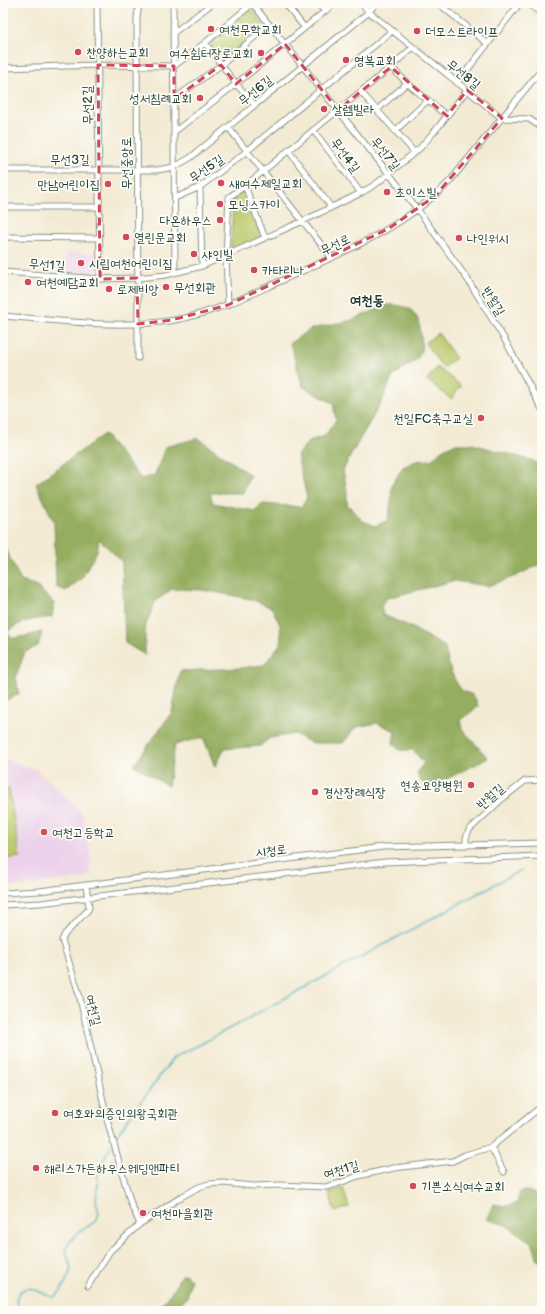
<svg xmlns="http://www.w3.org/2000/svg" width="545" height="1314" font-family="'Balsamiq Sans','Poor Story',sans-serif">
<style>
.built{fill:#ecd1ea}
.green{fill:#bbc96b;stroke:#6d8350}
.forest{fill:#94ad5f;stroke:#5a754a}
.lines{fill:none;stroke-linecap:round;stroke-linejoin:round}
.stream{stroke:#42b1bb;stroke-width:1.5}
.minor-casing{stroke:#899484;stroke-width:7}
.minor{stroke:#fff;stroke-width:5}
.marked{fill:none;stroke:#d1495b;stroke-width:3;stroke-dasharray:8 5;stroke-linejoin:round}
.poi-dot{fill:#d1495b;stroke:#fdfcf7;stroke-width:1.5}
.labels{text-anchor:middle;stroke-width:3.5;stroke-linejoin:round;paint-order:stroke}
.poi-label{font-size:13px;fill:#1f3d34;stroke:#fdfcf7;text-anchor:start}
.street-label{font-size:13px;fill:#1f3d34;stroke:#fdfcf7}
.neighbourhood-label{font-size:14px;font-weight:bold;fill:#1f3d34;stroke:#fdfcf7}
</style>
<rect width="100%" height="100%" fill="#fdfcf7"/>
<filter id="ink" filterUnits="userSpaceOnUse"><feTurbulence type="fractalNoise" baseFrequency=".025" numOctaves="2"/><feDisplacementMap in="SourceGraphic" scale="8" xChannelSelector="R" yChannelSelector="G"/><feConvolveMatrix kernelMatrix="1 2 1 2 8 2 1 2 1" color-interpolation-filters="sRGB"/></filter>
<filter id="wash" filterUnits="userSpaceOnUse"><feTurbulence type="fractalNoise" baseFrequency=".012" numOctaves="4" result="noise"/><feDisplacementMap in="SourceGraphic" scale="16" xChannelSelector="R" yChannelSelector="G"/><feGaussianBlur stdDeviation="0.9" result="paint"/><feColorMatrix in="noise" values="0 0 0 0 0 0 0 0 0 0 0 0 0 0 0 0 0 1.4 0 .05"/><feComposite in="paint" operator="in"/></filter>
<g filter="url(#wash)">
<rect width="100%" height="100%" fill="#f3ead3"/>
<!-- built -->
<path class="built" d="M66 253H96V272L95 274 67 272Z
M3 758 35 770 50 782 82 812 90 852V875L83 878 26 885 3 887Z"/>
<!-- green -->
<path class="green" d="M250 10 253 11 263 24 262 28 225 58H221L211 45 212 41Z
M241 192 246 193 260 233 259 238 235 249 231 248 233 200 234 197Z
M438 333 456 358 443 368 425 343Z
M437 367 461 386 451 399 427 380Z
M9 789 20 857 3 859V790Z
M343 1188 349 1207 335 1212 329 1193Z"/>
<!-- forest -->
<path class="forest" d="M387 305C422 304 420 324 422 351L416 360 393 376 382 401 352 453 343 470 347 491V504L363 521 376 526 388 520 391 503 392 485 403 467 416 461 431 460 442 450 454 444H472L531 460 542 466V563L516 576 488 586 453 581 387 598 381 605 383 615 409 626 445 647C448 662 451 676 460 688 467 697 474 688 478 707L460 720 462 729 488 758 433 786H427L419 780 417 772 424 763 413 750H399L393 744 395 731 377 723 356 727 343 743H311L295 734 270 738 260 746 224 749 215 767 203 737 175 745 168 786 134 765 172 712 180 671 241 668 264 665 281 643 280 625 272 608 251 599 203 590 172 589 155 602 145 627V655L125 643 122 562 99 539 97 551 82 578 66 591 56 587 54 522 36 484 104 434 141 479 155 475 165 447 198 438 250 475 243 493H210L213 503 254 511 263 504 301 507 307 498 297 455 309 441 325 436 336 420 333 403 303 387 290 343 311 329 352 320Z
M3 541 4 546 21 581 35 585 54 603 52 617C36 619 19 621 7 632L12 638 27 636 42 632 38 646 25 652 16 676 19 694 3 702Z
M526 1191 531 1192 542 1198V1264C535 1258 536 1249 531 1242L506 1225 486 1219 490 1214 493 1204 507 1206 517 1203 520 1192Z
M186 1274 191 1280 187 1297 170 1311H156L174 1289 181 1275Z"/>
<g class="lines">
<!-- stream -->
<path class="stream" d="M114 1139 120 1130 174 1057 201 1044 521 870
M20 1311C17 1305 14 1300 19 1293 29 1281 43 1296 54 1297L61 1291 70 1273 71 1268 66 1251 68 1244 78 1233 96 1221 99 1214 96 1200 98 1182 97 1172 112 1144"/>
</g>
</g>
<g filter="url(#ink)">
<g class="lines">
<!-- minor casing -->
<g class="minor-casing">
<path id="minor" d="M97 3 100 279
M173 3 175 273
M252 3 418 210 468 280 505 340 542 409
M285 3 304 27
M318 3 324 11
M361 3 369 12 502 118 529 119 541 127
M438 3 488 44
M528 3 542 14
M173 33 213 3
M205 43 236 84 255 105
M391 67 407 83 447 116
M3 68 98 65 174 66 205 43 252 4
M457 83 520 3
M361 92 415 153
M174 99 221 65 269 25
M3 108V193
M377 110 407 83
M228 127 332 258
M313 130 361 193
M395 131 428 100
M174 132 236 84 335 3
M288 150 331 207
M3 170H157L174 167 190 158 369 12 376 3
M245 186 265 238
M200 187 202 266
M175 198 200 187 247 151 392 31
M3 207H99
M3 237 99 238
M3 272 100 279 137 278 166 275 202 266 303 221 361 193 376 184 420 148 439 126 467 90
M228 305 226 256 229 197 245 186 391 67 413 47
M3 316C55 320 108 328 160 322 204 318 245 297 285 279 344 252 404 228 450 181L542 69
M138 358 137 18 139 3
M466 845V838L469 830 501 800 525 781 542 780
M86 885 89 907 88 910 65 934 62 940 79 994 108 1123 131 1204 140 1224 110 1251 88 1286
M3 893 39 891 86 885 383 847 542 843
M3 905 40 903 385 862 542 856
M491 1147 504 1172
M140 1224 181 1197 199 1187 209 1184 223 1183 253 1186 281 1185 326 1187 337 1184 358 1176 394 1168 453 1161 465 1155 491 1147 542 1106"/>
</g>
<!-- minor -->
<use href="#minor" class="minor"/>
</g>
</g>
<!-- marked area -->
<path class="marked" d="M285 44 338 110 391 67 447 116 467 90 502 118 435 196 388 229 228 305 172 320 138 324 137 278 100 279 98 65 174 66V99L221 65 236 84Z"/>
<!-- markers -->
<g class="poi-dot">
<circle cx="211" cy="29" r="4"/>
<circle cx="417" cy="31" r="4"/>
<circle cx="78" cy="52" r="4"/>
<circle cx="261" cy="53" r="4"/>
<circle cx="346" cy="60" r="4"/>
<circle cx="200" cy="98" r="4"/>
<circle cx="324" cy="109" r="4"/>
<circle cx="221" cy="183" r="4"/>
<circle cx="108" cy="184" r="4"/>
<circle cx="387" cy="192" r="4"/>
<circle cx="220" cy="204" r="4"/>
<circle cx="220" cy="220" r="4"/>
<circle cx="126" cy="237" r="4"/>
<circle cx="459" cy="238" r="4"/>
<circle cx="194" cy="254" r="4"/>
<circle cx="81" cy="263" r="4"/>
<circle cx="254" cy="270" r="4"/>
<circle cx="28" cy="282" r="4"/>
<circle cx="166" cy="287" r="4"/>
<circle cx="109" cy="289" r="4"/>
<circle cx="481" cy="418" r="4"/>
<circle cx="471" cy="785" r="4"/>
<circle cx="315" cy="792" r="4"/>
<circle cx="44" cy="832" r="4"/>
<circle cx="55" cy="1113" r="4"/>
<circle cx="36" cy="1168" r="4"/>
<circle cx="413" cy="1186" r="4"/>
<circle cx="143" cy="1213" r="4"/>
</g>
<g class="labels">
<!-- poi labels -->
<g class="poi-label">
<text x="219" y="34">여천무학교회</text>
<text x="425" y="36">더모스트라이프</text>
<text x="86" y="57">찬양하는교회</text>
<text x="253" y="58" text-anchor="end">여수쉼터장로교회</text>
<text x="354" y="65">영복교회</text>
<text x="192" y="103" text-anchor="end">성서침례교회</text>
<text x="332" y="114">살렘빌라</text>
<text x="229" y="188">새여수제일교회</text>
<text x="100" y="189" text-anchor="end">만남어린이집</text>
<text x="395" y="197">초이스빌</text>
<text x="228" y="209">모닝스카이</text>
<text x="212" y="225" text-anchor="end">다온하우스</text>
<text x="134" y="242">열린문교회</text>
<text x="467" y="243">나인워시</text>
<text x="202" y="259">샤인빌</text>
<text x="89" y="268">시립여천어린이집</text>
<text x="262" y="275">카타리나</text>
<text x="36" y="287">여천예담교회</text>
<text x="174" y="292">무선회관</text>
<text x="117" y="294">로제비앙</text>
<text x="473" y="423" text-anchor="end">천일FC축구교실</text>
<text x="463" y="790" text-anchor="end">현송요양병원</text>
<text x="323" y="797">경산장례식장</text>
<text x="52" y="837">여천고등학교</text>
<text x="63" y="1118">여호와의증인의왕국회관</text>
<text x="44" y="1173">해리스가든하우스웨딩앤파티</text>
<text x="421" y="1191">기쁜소식여수교회</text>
<text x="151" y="1218">여천마을회관</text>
</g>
<!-- street labels -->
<g class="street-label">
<text transform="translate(464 74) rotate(38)" y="5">무선8길</text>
<text transform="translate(255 90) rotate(-39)" y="5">무선6길</text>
<text transform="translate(87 105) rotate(-91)" y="5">무선2길</text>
<text transform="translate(386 153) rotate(51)" y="5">무선7길</text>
<text transform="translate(346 155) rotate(53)" y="5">무선4길</text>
<text x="70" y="164">무선3길</text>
<text transform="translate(126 163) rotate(-90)" y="5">무선중앙로</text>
<text transform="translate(206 168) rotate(-35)" y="5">무선5길</text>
<text transform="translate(335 244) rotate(-25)" y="5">무선로</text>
<text transform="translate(47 264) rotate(4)" y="5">무선1길</text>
<text transform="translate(494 301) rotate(58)" y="5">반월길</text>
<text transform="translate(490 796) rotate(-41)" y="5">반월길</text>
<text transform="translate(271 850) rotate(-7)" y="5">시청로</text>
<text transform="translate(94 1010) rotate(77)" y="5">여천길</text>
<text transform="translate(341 1169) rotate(-16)" y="5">여천1길</text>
</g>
<!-- neighbourhood labels -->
<g class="neighbourhood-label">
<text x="367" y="305">여천동</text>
</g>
</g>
<!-- margin -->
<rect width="545" height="1314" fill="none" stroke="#fdfcf7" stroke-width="16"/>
</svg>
